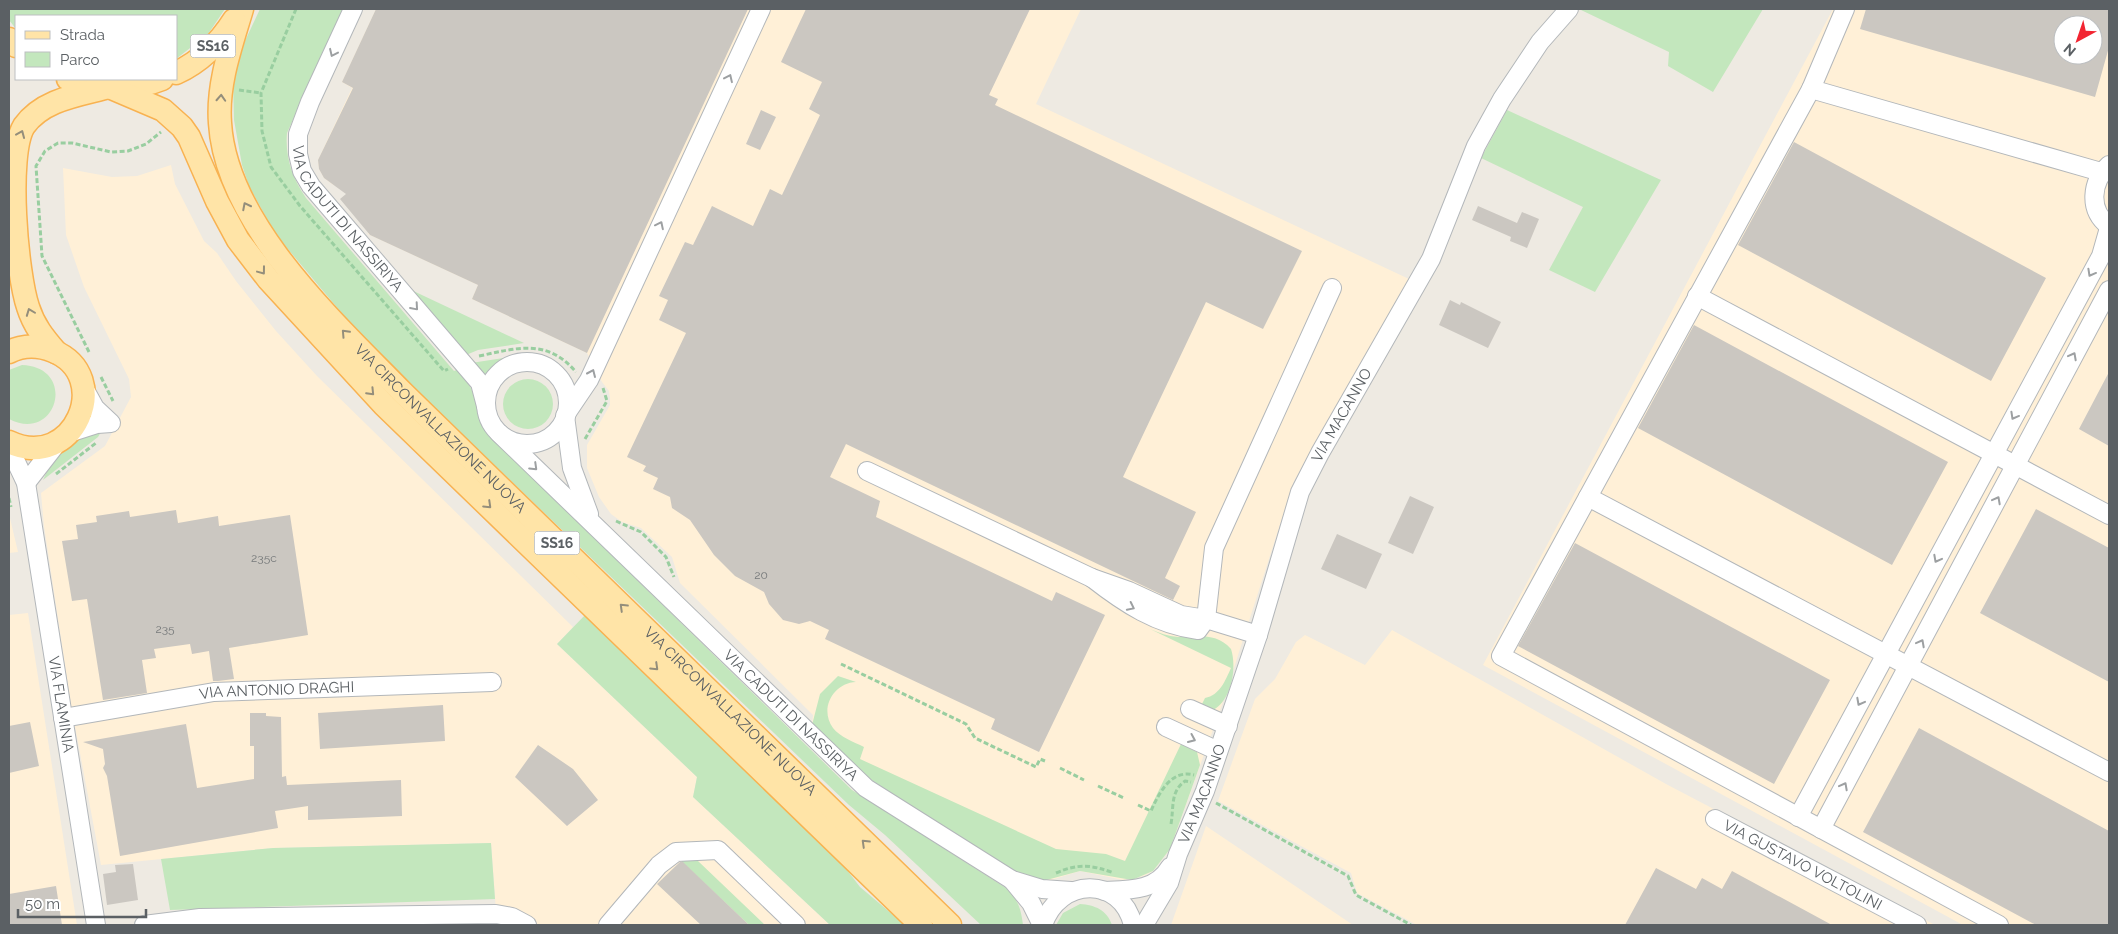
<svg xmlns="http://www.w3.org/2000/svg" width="2118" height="934" font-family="Raleway,sans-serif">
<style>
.commercial{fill:#fff0d7;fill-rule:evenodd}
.green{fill:#c3e7bd}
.building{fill:#cbc7c1;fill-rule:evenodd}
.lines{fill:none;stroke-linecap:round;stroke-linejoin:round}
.minor-casing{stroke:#b3b7ba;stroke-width:20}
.major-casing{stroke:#f8b251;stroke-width:25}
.path{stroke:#99cea0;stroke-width:3;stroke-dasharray:5 2.5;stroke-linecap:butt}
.minor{stroke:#fff;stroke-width:18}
.major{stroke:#ffe4a7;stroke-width:22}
.oneway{stroke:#9da0a2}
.oneway2{stroke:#948e7b}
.labels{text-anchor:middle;stroke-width:4;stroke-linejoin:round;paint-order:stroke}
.number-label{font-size:12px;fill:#777a7b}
.shield{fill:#fff;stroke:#8c9092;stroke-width:1}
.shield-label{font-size:14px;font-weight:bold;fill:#5b6064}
.street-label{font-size:15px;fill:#5b6064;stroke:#fff}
</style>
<rect width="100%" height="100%" fill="#eeeae2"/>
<!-- commercial -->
<path class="commercial" d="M376 9H1081L1036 104 1409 279 1294 481 1223 702 1170 849 1153 871 1144 876 1123 880 1080 871 1048 881 1019 877 812 725 813 715 680 583 672 557 641 528 622 522 611 514 599 497 587 468V445L610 405V398L609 391 602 382 587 353 472 299 478 285 368 234 379 207 332 184 324 178 319 169 318 160 352 88 342 82Z
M1833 9H2109V925H1963L1483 665ZM2063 25H2093V55H2063Z
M171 165 175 184 204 241 217 253 236 281 276 331 317 376 573 627 557 644 697 777 693 797 830 925H497L491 843 273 848 101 865 71 705 44 526 41 493 105 446 131 397 129 379 84 287 66 235 63 168 112 177 137 176Z
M9 514 18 552 9 553Z
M28 613 77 925H9V615Z
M1392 630 1666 784 1935 925H1417L1357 893 1351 873 1218 801 1255 699 1275 679 1296 642 1305 635 1365 665Z
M1206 826 1353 925H1171Z"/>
<!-- green -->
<path class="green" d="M9 9H225L208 34 176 59V16H16V29L9 20Z
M260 9H343L287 133C285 157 292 177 306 198L454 371 459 369C477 392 482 421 499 445L852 790 1006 888C1018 899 1021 909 1023 925H981L885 835 849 805 414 388 345 317 287 248 273 230 249 186 242 165 234 120 233 81 244 43Z
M1583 9H1763L1713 92 1668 66 1669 52 1581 10Z
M1507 110 1661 180 1595 292 1549 270 1583 207 1481 158Z
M407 288 524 343 478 350 466 355Z
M516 356 497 366 486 379 471 363Z
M22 365C78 367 57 444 9 419V370Z
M503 404a25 25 0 1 1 50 0a25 25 0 1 1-50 0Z
M101 432 98 437 43 480 52 460 78 438Z
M586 614 837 857 860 887 905 925H830L693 797 697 777 557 644Z
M1150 629C1159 633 1168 636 1178 637 1197 637 1216 632 1231 649 1237 667 1232 700 1213 710L1201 706 1205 698C1220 695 1225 681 1231 668Z
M838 676 856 682C833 683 819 709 833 728 840 737 854 742 864 747L860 759 1056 849 1106 854 1125 861 1181 744 1197 752 1200 765 1170 849 1153 871 1132 880 1080 871 1039 882 1019 877 861 773 812 725 820 694Z
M491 843 495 899 170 910 161 859 273 848Z
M679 859 698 861 765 925H749Z
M1080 904C1095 905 1107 910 1112 925H1056L1063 913Z"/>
<!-- building -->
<path class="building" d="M376 9H748L587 353 472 299 478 285 370 235 340 199 346 194 324 178 319 169 318 160 353 88 342 82Z
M806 9H1030L989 95 998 99 995 105 1302 251 1263 329 1206 302 1123 477 1196 512 1165 578 1180 586 1173 600 846 444 830 477 880 501 876 517 1052 601 1056 592 1105 615 1039 752 991 729 995 719 825 639 829 630 810 621 799 624 783 620 769 604 764 592 735 576 714 555 690 520 672 508 670 497 653 489 658 478 643 471 646 466 627 457 686 333 659 320 668 300 659 296 685 242 693 245 712 206 753 226 770 189 782 195 820 115 809 109 822 82 781 62Z
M1866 9H2109V47L2095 97 1860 29ZM2063 25H2093V55H2063Z
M761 110 776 117 760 150 746 144Z
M1794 142 2046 278 1991 381 1738 245Z
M1478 206 1517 223 1522 212 1539 219 1527 248 1510 241 1511 237 1472 220Z
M1450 300 1460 305 1461 302 1501 322 1488 348 1439 325Z
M1694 325 1948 462 1892 565 1638 428Z
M2109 372V446L2079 429Z
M1410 496 1434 507 1413 554 1388 543Z
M2036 509 2109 548V682L1980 613Z
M176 510 178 523 218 516 219 526 290 515 308 635 229 648 234 679 218 681H213L209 651 192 654 190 644 154 649 156 658 142 660 147 693 103 700 87 599 72 601 62 541 78 539 76 525 97 522 96 516 129 511 130 517Z
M1337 534 1382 554 1366 589 1321 569Z
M1575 543 1830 680 1774 784 1518 646Z
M443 705 445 741 320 749 318 713Z
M250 713H266V716L281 717 282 777 286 776 287 785 401 780 402 816 308 820V806L275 811 278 828 120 856 107 776 103 768 105 764 103 749 83 742 186 724 197 788 254 779V746H250Z
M30 722 39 766 9 773V726Z
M1919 728 2109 831V925H2036L1863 832Z
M538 745 573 769 598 800 567 826 515 777Z
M680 862H683L749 925H701L657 884Z
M133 864 138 900 107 905 103 874 116 872 115 865Z
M1656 868 1696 889 1702 878 1722 889 1732 871 1832 925H1625Z
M56 886 62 925H9V894Z"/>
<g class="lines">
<!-- minor casing -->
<g class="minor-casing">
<g id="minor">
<path id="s1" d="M353 9 310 102 298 134V154L302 171 311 186 480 383 486 406"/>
<path d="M1845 9 1811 89 1501 656 1999 925"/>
<path d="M1811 89 2101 172"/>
<path d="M2109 165C2091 182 2088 210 2109 226"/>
<path d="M1697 296 2109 515"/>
<circle cx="527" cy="403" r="41"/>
<path d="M566 414 589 380 761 9"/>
<path d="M565 416 572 468 589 514"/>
<path d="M69 433 97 424 111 423 95 408 83 386"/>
<path id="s2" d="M499 433 866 788 1012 880 1042 889 1071 891"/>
<path id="s3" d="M9 447 26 483 96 925"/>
<path d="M867 471 1092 578 1129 591 1181 615 1206 619 1258 635"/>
<path d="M26 483 58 442"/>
<path d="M1588 497 2109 772"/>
<path d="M1092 578C1124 603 1157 625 1198 630L1206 619 1214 548 1332 288"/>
<path d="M1190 709 1228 726"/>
<path id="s4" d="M63 718 214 692 492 682"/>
<path d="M1166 727 1218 751"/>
<path d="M1798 817 2101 256 2109 228"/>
<path id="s5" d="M1715 819 1917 925"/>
<path d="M1821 829 2109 290"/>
<path d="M1012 880 1031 903 1042 925"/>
<path d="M1104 891C1130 890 1156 891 1170 867"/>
<path d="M144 925 200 918 496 914 512 917 527 925"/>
<path d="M608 925 659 865 676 852 718 850 796 925"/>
<path d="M1043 925C1059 877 1121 875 1133 925"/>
<path id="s6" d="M1144 925 1169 883 1178 854 1205 791 1258 635 1300 492 1320 453 1431 259 1476 146 1502 99 1540 42 1569 9"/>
</g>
</g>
<!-- major casing -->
<g class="major-casing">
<g id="major">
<path id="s7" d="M242 9C231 46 217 84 220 123 226 225 336 324 403 393L950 925"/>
<path d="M9 39 16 46"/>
<path d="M176 73C200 62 220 42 234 20"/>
<path d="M68 79C97 90 133 91 162 79"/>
<path d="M109 87 163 110 182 127 189 137 217 201 238 240 268 279 384 405 921 925"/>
<path d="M9 352C23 345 38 345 53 351 115 376 74 473 9 442"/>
<path d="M56 352C44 338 34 326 28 307 17 275 6 155 24 126 43 99 80 95 109 87"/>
</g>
</g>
<!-- path -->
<path class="path" d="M296 9 261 93 262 131 271 167 300 206 444 371 448 369
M239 90 261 93
M89 352 42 256 36 166 45 151 58 143H72L111 152 128 151 146 144 161 132
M479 356C517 348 547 338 576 372
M101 377 113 401
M585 439 607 401 603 388
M56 474 96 443
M9 498 11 507
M616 521 641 532 666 557 674 577
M841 664 966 724 975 738 1036 767 1040 759 1045 761
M1060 768 1084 780
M1098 786 1124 798
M1216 803 1348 876 1356 895 1411 925
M1138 805 1151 811C1159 793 1171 769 1194 775
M1171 824C1174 807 1170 792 1185 781L1191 782
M1056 873C1079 863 1092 865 1114 873"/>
<!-- minor -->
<use href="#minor" class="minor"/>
<!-- major -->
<use href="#major" class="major"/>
</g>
<!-- one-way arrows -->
<defs><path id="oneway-chevron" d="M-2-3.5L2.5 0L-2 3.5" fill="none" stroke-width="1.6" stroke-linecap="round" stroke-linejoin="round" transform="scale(1.25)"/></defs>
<g class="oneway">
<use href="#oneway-chevron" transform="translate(333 53) rotate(115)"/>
<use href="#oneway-chevron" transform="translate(729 78) rotate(-65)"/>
<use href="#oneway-chevron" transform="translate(660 225) rotate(-64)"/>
<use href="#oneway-chevron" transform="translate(2091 273) rotate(119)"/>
<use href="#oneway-chevron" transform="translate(415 307) rotate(49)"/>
<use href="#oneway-chevron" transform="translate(2073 356) rotate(-62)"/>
<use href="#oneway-chevron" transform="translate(592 373) rotate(-66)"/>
<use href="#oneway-chevron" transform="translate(2014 416) rotate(119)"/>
<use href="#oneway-chevron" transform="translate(534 467) rotate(44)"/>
<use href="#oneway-chevron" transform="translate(1997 500) rotate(-62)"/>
<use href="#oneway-chevron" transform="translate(1937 559) rotate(118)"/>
<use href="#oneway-chevron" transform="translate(1131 607) rotate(26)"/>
<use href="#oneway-chevron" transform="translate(1921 643) rotate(-62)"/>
<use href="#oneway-chevron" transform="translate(1860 702) rotate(118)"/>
<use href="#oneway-chevron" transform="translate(1192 739) rotate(24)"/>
<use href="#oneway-chevron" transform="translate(1844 786) rotate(-62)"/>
</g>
<g class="oneway2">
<use href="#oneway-chevron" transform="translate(221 98) rotate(-87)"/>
<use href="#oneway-chevron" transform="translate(21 134) rotate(-67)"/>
<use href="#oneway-chevron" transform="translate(246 206) rotate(-117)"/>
<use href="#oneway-chevron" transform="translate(262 271) rotate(53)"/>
<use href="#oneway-chevron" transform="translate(30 312) rotate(-111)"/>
<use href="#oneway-chevron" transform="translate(345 333) rotate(-133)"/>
<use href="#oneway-chevron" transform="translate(371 392) rotate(46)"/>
<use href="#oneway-chevron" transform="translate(488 505) rotate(44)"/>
<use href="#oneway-chevron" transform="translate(623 607) rotate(-136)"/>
<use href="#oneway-chevron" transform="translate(655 667) rotate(44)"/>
<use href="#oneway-chevron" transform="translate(865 843) rotate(-136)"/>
</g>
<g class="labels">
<!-- number labels -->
<g class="number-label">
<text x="264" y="562">235c</text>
<text x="761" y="579">20</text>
<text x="165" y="633">235</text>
</g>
<!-- shield labels -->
<g class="shield">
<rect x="190.5" y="34.5" width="45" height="23" rx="4"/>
<rect x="534.5" y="531.5" width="45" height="23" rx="4"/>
</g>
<g class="shield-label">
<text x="213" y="51">SS16</text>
<text x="557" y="548">SS16</text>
</g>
<!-- street labels -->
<g class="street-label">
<text dy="5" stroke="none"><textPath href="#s1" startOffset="238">VIA CADUTI DI NASSIRIYA</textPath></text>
<text dy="5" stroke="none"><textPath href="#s6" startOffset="549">VIA MACANNO</textPath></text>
<text dy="5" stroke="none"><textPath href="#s7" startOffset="501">VIA CIRCONVALLAZIONE NUOVA</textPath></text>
<text dy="5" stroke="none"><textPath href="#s4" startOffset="216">VIA ANTONIO DRAGHI</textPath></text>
<text dy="5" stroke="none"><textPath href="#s3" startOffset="264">VIA FLAMINIA</textPath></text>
<text dy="5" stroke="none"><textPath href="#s7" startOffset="906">VIA CIRCONVALLAZIONE NUOVA</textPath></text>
<text dy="5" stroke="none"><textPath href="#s2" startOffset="406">VIA CADUTI DI NASSIRIYA</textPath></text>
<text dy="5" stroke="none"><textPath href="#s6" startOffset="144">VIA MACANNO</textPath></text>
<text dy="5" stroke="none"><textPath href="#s5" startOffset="99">VIA GUSTAVO VOLTOLINI</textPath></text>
</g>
</g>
<!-- border -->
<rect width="2118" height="934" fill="none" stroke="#5b6064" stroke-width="20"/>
<!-- legend -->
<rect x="15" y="15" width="162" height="65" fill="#ffffff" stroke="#bdbfc1"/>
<rect x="25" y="31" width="25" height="8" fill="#ffe4a7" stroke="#bdbfc1"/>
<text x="60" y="40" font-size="15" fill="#5b6064">Strada</text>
<rect x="25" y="52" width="25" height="15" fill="#c3e7bd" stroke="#bdbfc1"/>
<text x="60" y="65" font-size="15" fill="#5b6064">Parco</text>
<!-- north arrow -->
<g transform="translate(2078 40) rotate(220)"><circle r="24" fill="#ffffff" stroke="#bdbfc1"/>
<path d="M0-4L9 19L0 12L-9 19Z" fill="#f22532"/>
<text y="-8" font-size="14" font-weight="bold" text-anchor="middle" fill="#5b6064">N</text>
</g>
<!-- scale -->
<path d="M18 909v8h128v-8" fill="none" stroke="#5b6064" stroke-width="2.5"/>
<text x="25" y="909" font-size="15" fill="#5b6064" stroke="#ffffff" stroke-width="4" paint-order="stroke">50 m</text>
</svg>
